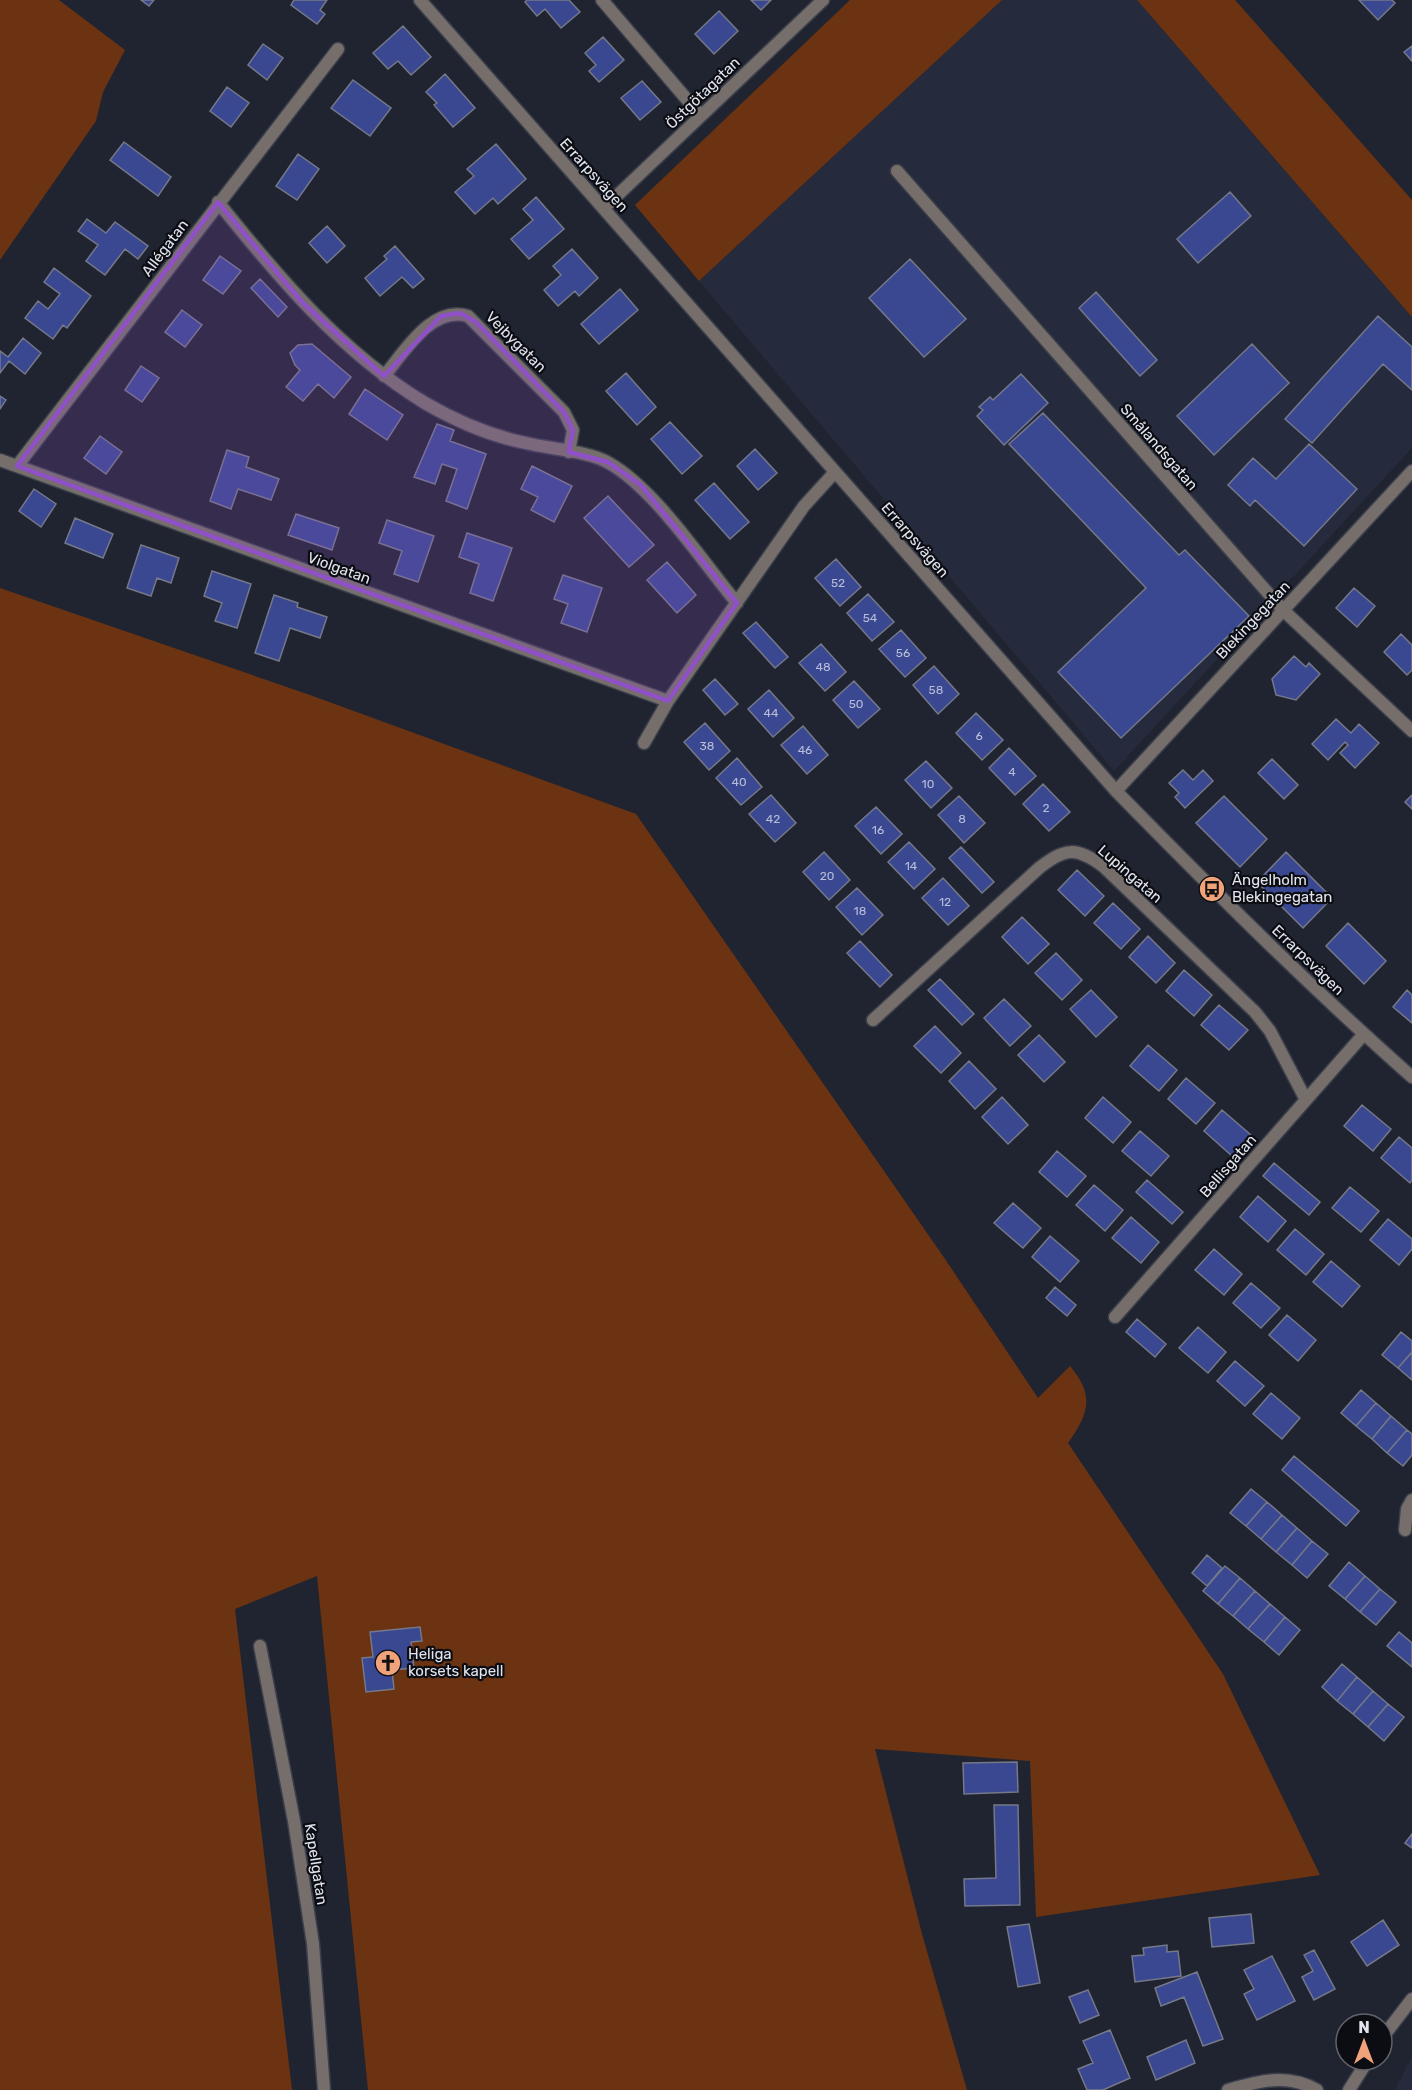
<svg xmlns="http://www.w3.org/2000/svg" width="1412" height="2090" font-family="Rubik,sans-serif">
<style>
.built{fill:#252a3d}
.green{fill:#6b3311}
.building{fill:#3a4892;stroke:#747888;stroke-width:1.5}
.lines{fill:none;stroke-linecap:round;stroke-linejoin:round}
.minor-casing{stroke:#3b3f4b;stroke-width:15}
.tertiary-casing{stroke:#3b3f4b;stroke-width:15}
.minor{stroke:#766e6a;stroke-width:12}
.tertiary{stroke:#766e6a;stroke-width:12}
.marked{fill:#9051c8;fill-opacity:0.2;stroke:#9051c8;stroke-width:4.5;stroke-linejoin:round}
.labels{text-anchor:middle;stroke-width:4.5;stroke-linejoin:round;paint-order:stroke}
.number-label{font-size:12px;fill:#b9bed7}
.street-label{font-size:15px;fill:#e3e5ee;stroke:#0b0d13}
.poi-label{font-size:15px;fill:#e3e5ee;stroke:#0b0d13;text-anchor:start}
</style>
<rect width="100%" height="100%" fill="#202430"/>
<!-- built -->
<path class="built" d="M1002 0H1137L1412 317V448L1114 771 699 281Z
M1412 2056V2090H1395Z"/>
<!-- green -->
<path class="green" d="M0 0H59L125 50 103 92 96 121 0 260Z
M850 0H1002L699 281 635 205Z
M1137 0H1235L1412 200V317Z
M0 588 310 695 636 814 943 1256 1038 1398 1070 1366C1095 1396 1089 1413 1068 1443L1223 1674 1320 1875 1036 1917 1030 1761 875 1749 922 1934 967 2090H368L317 1576 235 1609 292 2090H0Z"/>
<!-- building -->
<path class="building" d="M141 0H154L149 6Z
M294 0H327L320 10 325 14 317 24 291 5Z
M527 0H569L580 12 561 28 545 9 537 16 525 2Z
M751 0H771L761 10Z
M1359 0H1392L1395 3 1378 20Z
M719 11 738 31 714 54 695 34Z
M403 26 431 57 411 75 398 61 388 69 373 53Z
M603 37 624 60 599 82 589 71 596 65 585 53Z
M263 44 283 58 267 80 248 65Z
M1412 46V61L1404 52Z
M445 74 475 108 453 127 434 105 437 103 426 92Z
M353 80 391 108 370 136 331 108Z
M642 81 661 102 640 120 621 98Z
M227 87 249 103 231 127 210 111Z
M124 142 171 177 158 196 110 160Z
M496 144 526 179 498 204 493 198 475 214 455 192 474 176 467 169Z
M298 154 319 169 297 200 276 186Z
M1230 192 1251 216 1198 263 1177 239Z
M536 197 564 229 529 259 511 239 533 220 523 209Z
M87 219 106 233 115 222 148 246 138 259 125 249 105 275 86 261 98 245 78 231Z
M327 226 345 246 327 263 309 243Z
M395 246 424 279 413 288 402 277 380 296 365 278 387 259 384 256Z
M572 249 598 278 579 296 575 291 558 306 544 290 561 275 553 266Z
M220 256 241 271 223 294 203 280Z
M910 259 966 319 924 357 869 298Z
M54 268 91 296 67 328 63 325 53 339 25 318 38 301 48 309 60 294 44 282Z
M260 279 287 307 278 317 251 288Z
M620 289 638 310 599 344 581 324Z
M1096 292 1157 360 1140 376 1079 308Z
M182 310 202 325 185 347 165 332Z
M1378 316 1412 347V390L1383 364 1312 443 1285 419Z
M23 338 41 353 25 374 9 361 0 373V351L8 357Z
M312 344 351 377 334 398 318 384 303 401 286 387 300 370 295 365 290 353 298 345Z
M1252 344 1289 383 1214 455 1177 416Z
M141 366 159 378 142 402 125 390Z
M626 373 656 407 637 425 606 391Z
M1021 374 1048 403 1004 445 977 416 983 410 979 407 990 397 993 400Z
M365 389 403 415 387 440 349 414Z
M0 396 6 400 0 409Z
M1043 413 1179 555 1185 550 1249 616 1121 738 1058 672 1146 588 1009 444Z
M670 422 702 456 682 474 651 439Z
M437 424 454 430 450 441 486 454 467 509 446 501 457 469 442 464 435 484 414 477Z
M100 436 122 452 106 474 84 458Z
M1309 444 1357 489 1304 546 1255 500 1250 506 1228 485 1253 458 1276 479Z
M755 449 777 473 758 490 737 466Z
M227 450 249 457 246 467 279 479 271 500 238 489 231 509 210 501Z
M532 466 572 486 554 522 531 510 538 497 521 489Z
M714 483 749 522 730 539 695 500Z
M34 489 56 504 41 527 19 511Z
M608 496 654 545 629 567 584 518Z
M296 514 339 528 332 550 288 535Z
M75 518 113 534 103 558 65 543Z
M387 520 434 536 418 582 394 574 402 551 379 543Z
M467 533 512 548 493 601 470 593 479 564 459 557Z
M141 545 179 558 171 583 157 578 151 596 127 588Z
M836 559 861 587 840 606 815 578Z
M667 562 696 595 677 613 647 580Z
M212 571 251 584 237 628 215 621 222 603 204 596Z
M563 575 602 588 587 632 561 623 568 604 554 599Z
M1354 588 1375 606 1357 627 1336 608Z
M868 594 894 622 872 641 847 613Z
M274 595 298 603 297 607 327 617 320 638 290 628 279 661 255 653Z
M756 622 788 657 775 668 743 633Z
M901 630 926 658 905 677 879 649Z
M1401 634 1412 645V670L1407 675 1384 652Z
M821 644 846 672 825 691 799 663Z
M1294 656 1306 667 1309 663 1320 674 1296 700 1276 695 1272 679Z
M934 666 959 694 938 714 913 685Z
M715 679 738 704 725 715 703 690Z
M854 681 880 709 858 728 833 700Z
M769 690 794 718 773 737 748 709Z
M976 713 1003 740 982 760 956 733Z
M1336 719 1351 733 1359 724 1379 743 1355 768 1340 753 1348 745 1345 742 1328 760 1312 744Z
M705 723 730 751 709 770 684 742Z
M803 726 828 755 807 774 781 745Z
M1009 748 1036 776 1015 795 989 768Z
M737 758 762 787 741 805 716 778Z
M1272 759 1298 785 1284 799 1258 773Z
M926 761 952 788 931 808 905 780Z
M1183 770 1193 780 1203 770 1213 781 1185 808 1175 797 1179 793 1169 783Z
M1043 784 1070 812 1049 831 1023 804Z
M771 795 796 823 775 842 749 814Z
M1412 795V809L1405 802Z
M959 796 985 823 964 843 938 815Z
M1224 796 1267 839 1240 867 1196 823Z
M876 807 902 834 881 854 855 826Z
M909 842 935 869 914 889 888 862Z
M961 847 994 882 982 893 949 858Z
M824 852 850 880 829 900 803 872Z
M1286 852 1332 898 1303 928 1257 882Z
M1077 870 1104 896 1085 916 1058 890Z
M943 878 969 906 948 925 922 898Z
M857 888 883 915 862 935 836 907Z
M1113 903 1140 929 1121 949 1094 923Z
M1022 917 1049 944 1028 964 1002 937Z
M1348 923 1386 961 1364 984 1326 946Z
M1148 936 1175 963 1156 983 1129 957Z
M860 941 892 975 880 987 847 953Z
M1056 953 1082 980 1062 1000 1035 973Z
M1184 970 1212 995 1194 1016 1166 991Z
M940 979 974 1014 962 1025 928 990Z
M1091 990 1117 1017 1096 1037 1070 1009Z
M1407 990 1412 995V1023L1393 1007Z
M1004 999 1031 1026 1010 1046 984 1018Z
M1219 1005 1248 1030 1229 1050 1201 1025Z
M935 1026 961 1053 941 1073 914 1046Z
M1039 1035 1065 1062 1044 1082 1018 1055Z
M1148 1045 1177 1070 1159 1091 1130 1066Z
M969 1061 996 1089 975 1109 949 1081Z
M1186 1078 1215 1103 1196 1124 1168 1099Z
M1002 1097 1028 1125 1008 1144 982 1117Z
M1103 1097 1131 1122 1113 1143 1085 1118Z
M1362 1105 1391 1129 1373 1151 1344 1126Z
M1222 1110 1251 1135 1232 1156 1204 1131Z
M1140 1131 1169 1156 1151 1176 1122 1151Z
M1399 1137 1412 1148V1180L1410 1183 1381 1158Z
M1057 1151 1086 1176 1067 1197 1039 1172Z
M1274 1163 1320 1202 1309 1215 1263 1176Z
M1147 1180 1183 1212 1172 1224 1136 1192Z
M1094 1185 1123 1210 1105 1231 1076 1205Z
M1350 1187 1379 1211 1361 1232 1332 1208Z
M1258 1196 1286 1221 1268 1242 1240 1217Z
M1013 1203 1041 1228 1023 1248 994 1223Z
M1131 1217 1159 1242 1141 1263 1112 1238Z
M1388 1219 1412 1239V1249L1399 1265 1370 1240Z
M1295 1229 1324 1254 1306 1275 1277 1250Z
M1050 1236 1079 1261 1060 1282 1032 1257Z
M1214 1249 1242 1274 1224 1295 1195 1270Z
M1331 1261 1360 1286 1342 1307 1313 1282Z
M1251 1283 1280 1308 1261 1328 1233 1303Z
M1055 1287 1076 1305 1067 1316 1046 1298Z
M1287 1315 1316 1340 1298 1361 1269 1335Z
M1137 1319 1166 1344 1155 1357 1126 1332Z
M1198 1327 1226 1352 1208 1373 1179 1348Z
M1401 1332 1412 1341V1352L1398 1368 1382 1355Z
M1412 1352V1380L1398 1368Z
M1235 1361 1264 1386 1245 1406 1217 1381Z
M1361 1390 1376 1403 1356 1426 1341 1413Z
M1271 1393 1300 1418 1282 1439 1253 1414Z
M1376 1403 1391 1416 1372 1439 1356 1426Z
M1391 1416 1407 1430 1387 1453 1372 1439Z
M1407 1430 1412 1434V1455L1403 1466 1387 1453Z
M1294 1456 1359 1511 1346 1526 1282 1470Z
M1251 1489 1267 1502 1246 1526 1230 1513Z
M1267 1502 1282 1515 1261 1539 1246 1526Z
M1282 1515 1297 1528 1276 1552 1261 1539Z
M1297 1528 1312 1541 1292 1565 1276 1552Z
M1312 1541 1328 1554 1307 1578 1292 1565Z
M1207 1555 1222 1568 1207 1586 1192 1573Z
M1349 1562 1365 1576 1345 1599 1329 1586Z
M1225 1566 1240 1578 1218 1604 1203 1591Z
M1365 1576 1380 1589 1360 1612 1345 1599Z
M1240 1578 1255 1591 1233 1616 1218 1604Z
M1380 1589 1396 1602 1376 1625 1360 1612Z
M1255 1591 1270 1604 1248 1629 1233 1616Z
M1270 1604 1285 1617 1264 1642 1248 1629Z
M1285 1617 1300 1630 1279 1655 1264 1642Z
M420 1627 422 1641 411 1642 414 1668 392 1670 394 1689 366 1692 362 1658 373 1657 370 1632Z
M1399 1632 1412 1643V1667L1387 1646Z
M1342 1664 1357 1677 1337 1701 1322 1687Z
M1357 1677 1373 1691 1353 1714 1337 1701Z
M1373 1691 1388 1704 1368 1727 1353 1714Z
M1388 1704 1404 1717 1384 1741 1368 1727Z
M1017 1762 1018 1792 964 1794 963 1763Z
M994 1805H1018L1020 1905 965 1906 964 1879 996 1878Z
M1412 1834V1848L1405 1843Z
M1251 1914 1254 1943 1212 1947 1209 1918Z
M1383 1920 1399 1945 1367 1966 1351 1942Z
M1029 1924 1040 1983 1018 1987 1007 1927Z
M1167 1945V1952L1178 1951 1181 1976 1135 1982 1132 1956 1144 1955 1143 1948Z
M1314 1950 1335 1989 1314 2000 1302 1977 1313 1971 1304 1955Z
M1272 1956 1295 2001 1257 2020 1244 1994 1254 1989 1244 1970Z
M1197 1972 1223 2039 1203 2046 1184 1997 1161 2006 1155 1988Z
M1088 1990 1099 2015 1080 2023 1069 1997Z
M1110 2030 1130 2078 1103 2090H1087L1078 2069 1093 2063 1083 2041Z
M1186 2040 1195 2063 1156 2080 1147 2057Z"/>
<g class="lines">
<!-- minor casing -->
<g class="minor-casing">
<path id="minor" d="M420 0 1116 791C1212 889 1309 986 1412 1077
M602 0 701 116
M897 171 1283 610 1412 731
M218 202C279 278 341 352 425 403 456 421 491 436 526 443 549 449 589 451 609 463 655 489 702 561 737 603
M604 208 823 0
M384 376C405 351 432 305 468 316L564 412 573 430 569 452
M0 460 668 701
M17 466 338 49
M644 743 668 701 804 506 835 472
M1116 791 1412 471
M873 1020 1039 868C1065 848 1076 846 1104 867L1255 1012 1270 1031 1306 1100
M1115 1317 1364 1034
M1405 1530 1407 1509 1412 1500
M260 1646 294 1821 313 1944 324 2090"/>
</g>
<!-- tertiary casing -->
<g class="tertiary-casing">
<path id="tertiary" d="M1382 2038 1412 1999
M1228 2090C1259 2081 1287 2073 1317 2090
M1349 2090 1368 2060"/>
</g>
<!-- minor -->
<use href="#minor" class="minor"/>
<!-- tertiary -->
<use href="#tertiary" class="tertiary"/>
</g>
<!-- marked area -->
<path class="marked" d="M218 202 303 303 384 376 441 316 460 313 476 322 564 412 573 430 569 452 608 462 641 485 737 603 668 701 17 466Z"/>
<!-- icons -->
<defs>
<g id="bus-disc" transform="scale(1.35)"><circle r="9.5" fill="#f0a27a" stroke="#0b0d13"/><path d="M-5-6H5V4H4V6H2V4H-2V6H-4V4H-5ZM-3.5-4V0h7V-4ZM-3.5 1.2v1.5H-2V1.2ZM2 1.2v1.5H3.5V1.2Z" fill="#111"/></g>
<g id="church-disc" transform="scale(1.35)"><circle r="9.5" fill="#f0a27a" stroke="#0b0d13"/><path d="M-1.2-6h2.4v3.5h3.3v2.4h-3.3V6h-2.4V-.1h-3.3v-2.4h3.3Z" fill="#111"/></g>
</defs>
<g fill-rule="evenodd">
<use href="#bus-disc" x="1212" y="889"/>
<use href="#church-disc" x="388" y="1663"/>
</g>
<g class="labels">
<!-- number labels -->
<g class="number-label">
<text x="838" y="587">52</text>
<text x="870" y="622">54</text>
<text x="903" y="657">56</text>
<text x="823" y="671">48</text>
<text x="936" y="694">58</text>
<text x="856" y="708">50</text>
<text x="771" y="717">44</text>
<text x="979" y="740">6</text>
<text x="707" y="750">38</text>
<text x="805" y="754">46</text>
<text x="1012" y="776">4</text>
<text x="739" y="786">40</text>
<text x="928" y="788">10</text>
<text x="1046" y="812">2</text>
<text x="773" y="823">42</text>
<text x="962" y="823">8</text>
<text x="878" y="834">16</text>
<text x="911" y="870">14</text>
<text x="827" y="880">20</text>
<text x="945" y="906">12</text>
<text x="860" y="915">18</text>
</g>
<!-- street labels -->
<g class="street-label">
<text transform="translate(703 93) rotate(-44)" y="5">Östgötagatan</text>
<text transform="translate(594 175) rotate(48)" y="5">Errarpsvägen</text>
<text transform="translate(165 248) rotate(-53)" y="5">Allégatan</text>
<text transform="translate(516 342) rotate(45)" y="5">Vejbygatan</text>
<text transform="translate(1159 447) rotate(49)" y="5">Smålandsgatan</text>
<text transform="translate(915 540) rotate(49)" y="5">Errarpsvägen</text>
<text transform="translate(339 568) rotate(20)" y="5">Violgatan</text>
<text transform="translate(1253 620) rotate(-47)" y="5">Blekingegatan</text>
<text transform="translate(1130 874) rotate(41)" y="5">Lupingatan</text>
<text transform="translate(1308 960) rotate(44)" y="5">Errarpsvägen</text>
<text transform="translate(1228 1166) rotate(-49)" y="5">Bellisgatan</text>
<text transform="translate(316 1864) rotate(81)" y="5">Kapellgatan</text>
</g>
<!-- poi labels -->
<g class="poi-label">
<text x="1232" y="885">Ängelholm<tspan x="1232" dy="17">Blekingegatan</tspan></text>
<text x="408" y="1659">Heliga<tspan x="408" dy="17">korsets kapell</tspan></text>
</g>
</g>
<!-- north arrow -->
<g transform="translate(1364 2042)"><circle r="28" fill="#0b0d13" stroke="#61636b" stroke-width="1.5"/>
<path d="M0-4.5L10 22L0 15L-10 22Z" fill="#f0a27a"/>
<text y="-9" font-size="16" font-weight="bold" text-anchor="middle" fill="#e3e5ee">N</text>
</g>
</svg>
